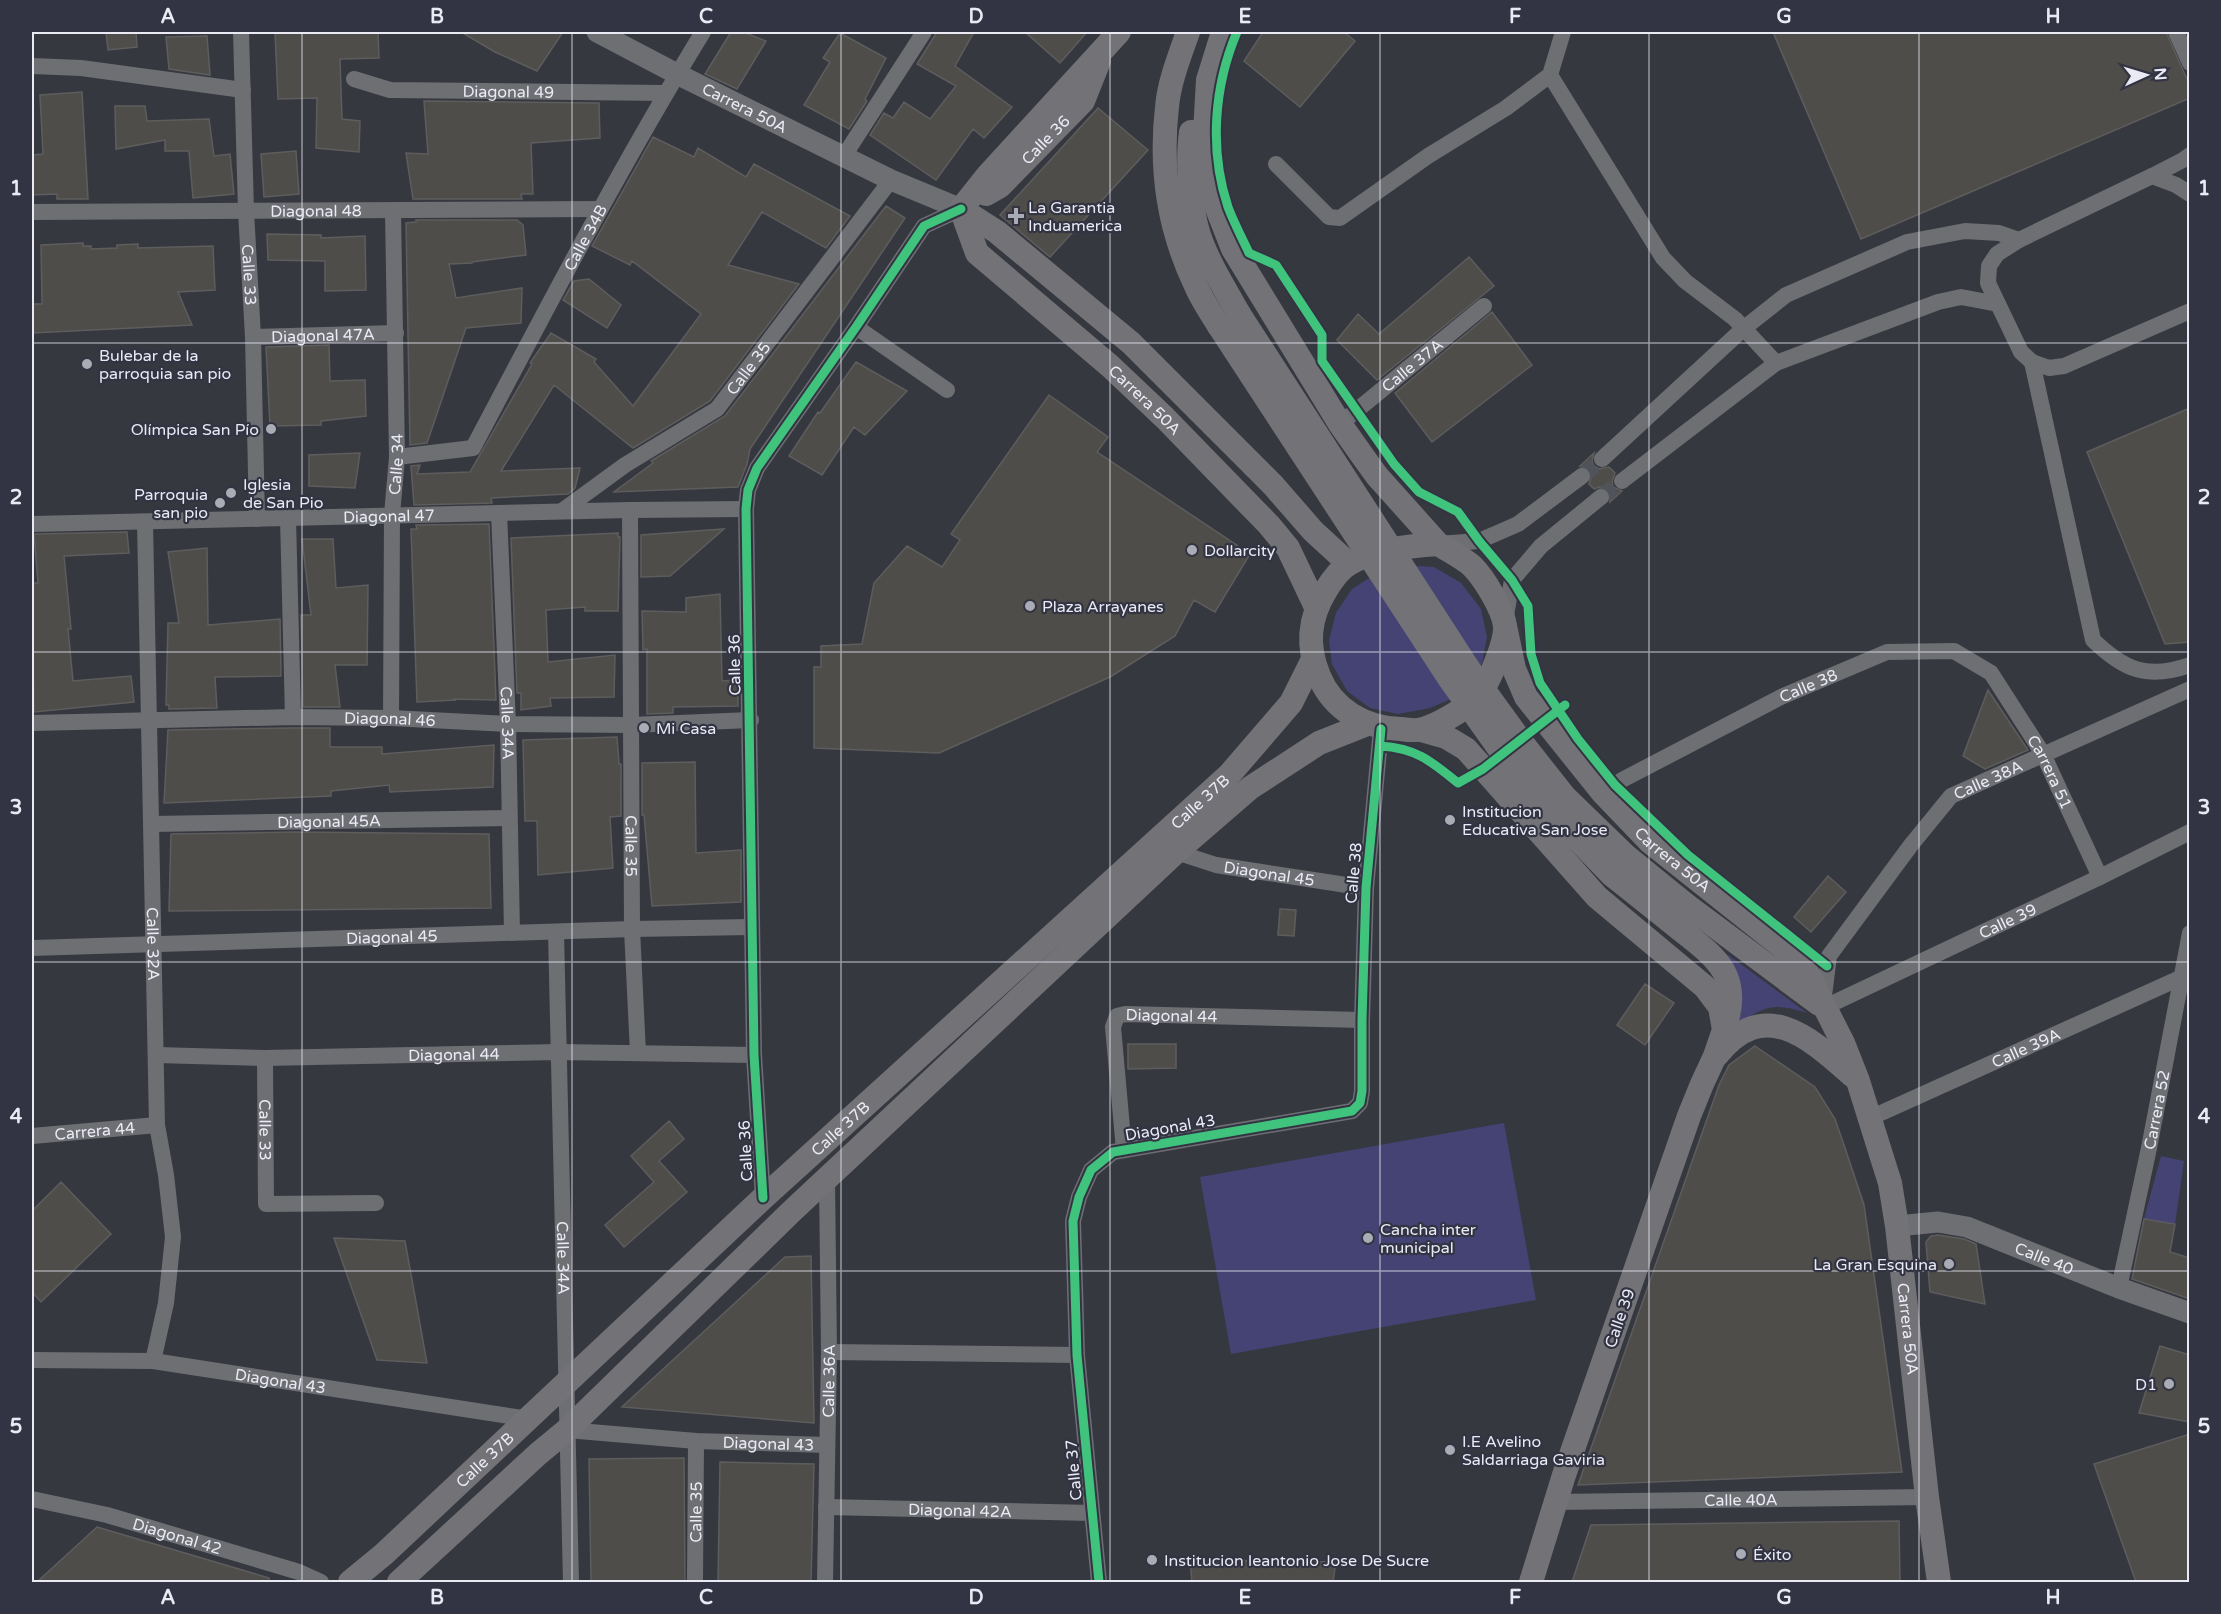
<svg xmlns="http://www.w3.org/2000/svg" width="2221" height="1614" font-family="'Varela Round',sans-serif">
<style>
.green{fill:#444373}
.building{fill:#4e4d49;stroke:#5e5d5e;stroke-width:1.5}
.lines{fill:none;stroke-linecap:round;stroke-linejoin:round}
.minor-tunnel{stroke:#51535b;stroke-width:16;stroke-dasharray:16 8;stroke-linecap:butt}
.minor{stroke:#6e6f73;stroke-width:16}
.tertiary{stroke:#6e6f73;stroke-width:21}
.secondary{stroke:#727277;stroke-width:24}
.secondary-bridge{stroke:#727277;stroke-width:24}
.cycleway-casing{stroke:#333443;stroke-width:13}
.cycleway{stroke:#40c37c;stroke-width:9}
.grid{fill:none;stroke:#e9eaf4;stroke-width:1.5;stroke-opacity:0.55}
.poi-dot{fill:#aaacb5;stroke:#333443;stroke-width:2}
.labels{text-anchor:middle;stroke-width:4.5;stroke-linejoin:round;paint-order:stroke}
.street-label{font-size:16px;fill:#e9eaf4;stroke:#333443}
.poi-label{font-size:16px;fill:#e9eaf4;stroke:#333443;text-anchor:start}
.neatline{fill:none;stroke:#e9eaf4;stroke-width:2}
.grid-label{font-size:20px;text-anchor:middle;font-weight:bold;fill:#e9eaf4}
</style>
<rect width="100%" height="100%" fill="#363840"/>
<!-- green -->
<path class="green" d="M1402 565 1434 567 1461 583 1481 609 1487 637 1482 663 1465 688 1451 699 1430 708 1398 714 1370 708 1347 691 1332 664 1329 640 1336 613 1352 589 1379 572Z
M1727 954 1807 1013C1774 1003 1766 1005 1739 1024 1744 999 1739 976 1727 954Z
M1504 1123 1536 1300 1231 1354 1200 1177Z
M2161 1156 2184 1161 2175 1224 2144 1219Z"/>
<!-- building -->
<path class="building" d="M106 32H136L137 47 108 50Z
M275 32H378L379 58 340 59 342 119 360 121 359 152 316 148 317 98 278 99Z
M461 32H563L537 71 495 52Z
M731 32H743L766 41 737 89 705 74Z
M937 32H974L955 66 1012 107 984 138 973 129 936 180 870 135 884 113 893 118 904 102 930 119 956 86 917 64Z
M1025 32H1087L1060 63Z
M1263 32H1344L1355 41 1300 107 1244 61Z
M1773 32H2166L2190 86V98L1861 239Z
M840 33 886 58 865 99 867 101 849 129 804 105 830 62 823 58Z
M207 36 210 75 169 69 166 37Z
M82 92 88 199H57V194L32 195V155L43 154 40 95Z
M424 101 599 103 600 138 531 143 533 194H521L522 199H413L406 153 428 154Z
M115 106H145L147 121 209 119 214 156 230 154 234 194 193 198 189 151H165V140L116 149Z
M1098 108 1148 150 1050 257 1000 215Z
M653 137 694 157 698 148 746 177 754 164 850 216 826 248 762 212 728 265 799 284 710 401 633 448 554 385 501 471 580 468 575 488 568 494 491 498 492 503 414 505 411 466 420 465 417 474 470 472 532 364 530 363 551 333 596 359 594 362 633 406 701 314 632 261 630 265 592 246Z
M296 151 299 194 264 197 261 154Z
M886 206 905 218 750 449 747 464 738 487 614 492 653 463 651 461 725 416Z
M416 220H517L523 225 526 255 472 262V263L449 264 456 298 522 288 521 323 466 328 427 443 410 445 406 223 416 222Z
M267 234 321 235V238L365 236 366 290 325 291V261L268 260Z
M83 243V246H91V249L117 248V245L138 244V248L213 246 215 290 178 292 192 325 32 333V304H42L41 245Z
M1469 257 1494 286 1377 380 1337 340 1358 314 1379 334Z
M589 279 621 305 607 328 563 300 574 281Z
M1492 312 1532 365 1432 442 1395 393Z
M329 345 330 381 365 380 366 416 321 421V425L270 426 266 347Z
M856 362 907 391 865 435 854 427 822 475 789 456 818 412 820 413Z
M1049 395 1108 437 1097 452 1250 554 1215 612 1194 600 1175 636 1110 677 939 753 814 748V667H821V646L862 644 874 583 907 546 942 567 960 540 951 534Z
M2190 408V642L2165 644 2087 452Z
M360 453 355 488 309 486V455Z
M1594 453 1592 461 1594 466 1599 469 1609 467 1615 473 1612 482 1613 487 1622 491 1610 502 1611 496 1609 490 1600 487 1594 489 1589 484 1592 475 1591 470 1586 466H1580Z
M489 524 496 700 454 699 455 700 417 702 411 529H417L416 525Z
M724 529 670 576 641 577V535Z
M127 532 129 553 64 556 71 629H68L73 681 131 676 134 702 34 712 32 583H38L34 534Z
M618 533V537H620L618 611H585V607L546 610 548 662 615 655 614 697 550 698 551 706 521 710V693H517L511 538Z
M302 539H333L336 588 368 585 367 665H335L340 707H303L301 615H311Z
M207 548 208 625 280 619 281 676 215 677 217 708 169 709V705H166L168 623H179L168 552Z
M720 594 722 681 738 680V706L673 707V713L647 714V649L643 650 642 611 686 612V598Z
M1988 690 2028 750 1985 769 1963 756Z
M293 728H330V747H382V754L494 745 493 787 390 792 389 785 331 791V796L164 803 168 730Z
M617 737 619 764H621V816L610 817 613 868 538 875 537 821H525L523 740Z
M695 762 696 853 741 850V902L652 906 644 815H642V763Z
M295 832 489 834 491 908 169 911 171 834Z
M1828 876 1846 892 1811 932 1794 917Z
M1280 909 1296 910 1294 936 1278 935Z
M1645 984 1674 1003 1645 1045 1617 1025Z
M1128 1044H1176V1068L1128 1069Z
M1755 1046 1815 1087 1835 1119 1843 1142 1864 1205 1902 1472 1578 1485 1719 1085 1729 1065Z
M669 1121 684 1139 659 1161 687 1192 624 1247 605 1225 654 1182 631 1156Z
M61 1182 111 1234 41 1302 32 1292V1211Z
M2144 1219 2175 1224 2170 1252 2190 1258V1299L2132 1279Z
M1938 1235 1964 1239 1976 1244 1985 1304 1930 1292 1926 1242 1931 1236Z
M334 1238 405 1241 427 1363 377 1360Z
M811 1256 814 1423 622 1407 785 1257Z
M2160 1346 2190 1355V1422L2139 1413Z
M2190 1434V1582H2136L2094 1464Z
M684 1458 685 1582H591L589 1459Z
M720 1462 814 1464 811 1582H718Z
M1899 1521 1900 1582H1572L1591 1525Z
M97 1527 269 1578V1582H37Z
M1190 1560 1336 1562 1333 1582H1192Z"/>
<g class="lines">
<!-- minor-tunnel -->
<path class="minor-tunnel" d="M1582 476 1602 459
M1601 497 1622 481"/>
<!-- minor -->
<g class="minor">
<path id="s1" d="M241 32 246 211 253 337 257 519"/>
<path d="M2176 32 2190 63"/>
<path d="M32 66 81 68 243 90"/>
<path d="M1550 75 1663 258 1685 281 1735 319 1776 363"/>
<path id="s2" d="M354 79 390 90 665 93"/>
<path d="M844 156 924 32"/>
<path d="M1276 164 1329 217 1340 218 1428 156 1506 108 1550 75 1563 32"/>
<path d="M2152 176 2183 160 2190 155"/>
<path d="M2190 194 2176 185 2152 176 2019 240 1997 254 1989 266 1988 283 2021 352 2032 362 2049 368 2064 366 2190 311"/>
<path id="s3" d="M32 212 599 209"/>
<path d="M856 327 947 390"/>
<path id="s4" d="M253 337 396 333"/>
<path d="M2032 362 2093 640C2124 670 2147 680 2190 665"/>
<path id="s5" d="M1340 424 1484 306"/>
<path id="s6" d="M397 457 473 448C547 308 620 167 703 32"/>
<path d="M1602 459 1743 329 1786 295 1907 242 1965 231 1999 233 2019 240"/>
<path d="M1622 481 1776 363 1938 302 1961 297 1998 304"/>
<path id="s7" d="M630 510 632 929 638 1053"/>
<path id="s8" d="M562 511 625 465 717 409 891 180"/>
<path id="s9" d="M499 513 508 724 512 933"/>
<path d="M288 518 293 717"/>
<path id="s10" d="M145 522 157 1125 166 1175 173 1237 166 1303 153 1361"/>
<path id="s11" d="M32 524 630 510 746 509"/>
<path d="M1438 544 1479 541 1518 524 1582 476"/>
<path d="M1505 622 1512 580 1541 546 1601 497"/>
<path id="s12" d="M391 718 392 515 397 457 393 210"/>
<path id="s13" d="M32 723 293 717 391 718 508 724 631 725 751 720"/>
<path id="s14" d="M1603 793 1622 780 1781 697 1887 652 1954 651 1991 673 2043 754 2100 877"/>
<path id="s15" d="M151 824 509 818"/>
<path id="s16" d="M1176 852 1216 865 1366 888"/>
<path id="s17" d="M556 932 571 1582"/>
<path id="s18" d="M32 948 632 929 751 927"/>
<path id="s19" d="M1823 1004 1829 956 1911 845 1951 796 2190 689"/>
<path id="s20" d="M1823 1008 2100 877 2190 832"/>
<path id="s21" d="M156 1055 265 1058 559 1052 754 1055"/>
<path id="s22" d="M265 1058 266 1204 376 1203"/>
<path id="s23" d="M1870 1118 2180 978"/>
<path id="s24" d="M32 1136 157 1125"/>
<path id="s25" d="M1124 1150 1113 1027 1117 1016 1125 1014 1362 1020"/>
<path d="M763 1198 754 1055 746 509 748 490 757 468 856 327 924 226 961 209"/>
<path id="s26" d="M2119 1288 2149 1148 2190 933"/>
<path d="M829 1352 1077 1355"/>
<path id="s27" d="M32 1360 153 1361 529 1419"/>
<path id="s28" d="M567 1430 696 1441 827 1445"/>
<path id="s29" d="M32 1499 107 1515 299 1572 321 1582"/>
<path id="s30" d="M1555 1502 1927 1497"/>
<path id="s31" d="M826 1507 1092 1513"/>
<path id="s32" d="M695 1582 696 1441"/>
<path id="s33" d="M825 1582 829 1352 827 1179"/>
<path d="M1099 1582 1077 1355 1073 1221 1079 1197 1091 1170 1113 1152 1352 1111 1360 1103 1362 1091V1020L1366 888 1381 729"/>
</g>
<!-- tertiary -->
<g class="tertiary">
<path id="s34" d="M597 32 677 74 891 180 961 209"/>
<path id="s35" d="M1897 1226 1938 1222 1967 1227 2119 1288 2190 1313"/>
</g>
<!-- secondary -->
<g class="secondary">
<path d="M1188 32C1180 55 1169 82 1167 107 1160 168 1169 230 1196 286 1202 300 1211 313 1219 326"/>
<path d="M1223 32 1208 80 1204 150 1213 198 1233 249 1340 424 1364 458 1377 476 1438 544"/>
<path d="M1191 132C1187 160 1190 208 1199 235 1208 262 1225 289 1239 314"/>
<path id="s36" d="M986 194 1000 186 1083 101 1099 61"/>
<path id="s37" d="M961 209 977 253 1110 366 1165 418 1269 525 1288 548 1316 607"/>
<path d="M961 209 997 232 1131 343 1273 485 1313 531 1349 564"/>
<path d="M961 209 988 175 1119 32"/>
<path d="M1438 544C1449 551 1463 558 1472 566 1484 578 1503 609 1505 626 1506 642 1487 690 1474 700 1463 710 1438 725 1423 729 1417 731 1408 730 1401 729 1365 728 1333 710 1319 676 1306 645 1309 618 1326 590 1332 580 1340 569 1350 563 1377 549 1409 546 1438 544Z"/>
<path id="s38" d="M1505 626 1514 669 1526 697 1603 793 1649 841 1780 945 1805 968 1843 1043 1858 1081 1890 1183 1897 1226 1927 1497 1939 1582"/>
<path d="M1421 730 1446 737 1466 749 1597 897 1705 987 1720 1007 1724 1030 1715 1056 1702 1084 1689 1116 1564 1475 1531 1582"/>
<path d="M1685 904 1819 1004"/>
<path d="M1670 921C1709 954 1744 969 1725 1027"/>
<path d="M1717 1055C1765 995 1811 1039 1853 1076"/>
<path id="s39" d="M350 1582 384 1554 763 1198 1229 775 1291 703 1312 661"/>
<path d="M399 1582 538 1454 567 1430 792 1211 1176 852 1250 788 1319 743 1367 724"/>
</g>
<!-- secondary-bridge -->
<path class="secondary-bridge" d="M1239 314 1468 668 1523 744 1564 796 1626 856 1685 904
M1219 326 1449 678 1508 761 1551 812 1611 874 1670 921"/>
<!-- cycleway casing -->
<g class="cycleway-casing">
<path id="cycleway" d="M1237 32C1214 86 1209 150 1228 207 1234 223 1242 238 1249 253L1276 265 1322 335V361L1394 464 1419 492 1458 512 1479 541 1512 580 1528 606 1531 654 1540 683 1578 739 1615 785 1688 855 1827 966
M1380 746C1416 748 1431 761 1458 783L1483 769 1565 705
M763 1198 754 1055 746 509 748 490 757 468 856 327 924 226 961 209
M1099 1582 1077 1355 1073 1221 1079 1197 1091 1170 1113 1152 1352 1111 1360 1103 1362 1091V1020L1366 888 1381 729"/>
</g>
<!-- cycleway -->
<use href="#cycleway" class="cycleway"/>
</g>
<!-- grid -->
<path class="grid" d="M302 32V1582M572 32V1582M841 32V1582M1110 32V1582M1380 32V1582M1649 32V1582M1919 32V1582M32 343H2190M32 652H2190M32 962H2190M32 1271H2190"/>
<!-- markers -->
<g class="poi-dot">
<path d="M1013 207h6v6h6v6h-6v6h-6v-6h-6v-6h6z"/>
<circle cx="87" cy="364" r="6"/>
<circle cx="271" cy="429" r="6"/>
<circle cx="231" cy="493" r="6"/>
<circle cx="220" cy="503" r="6"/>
<circle cx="1192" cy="550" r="6"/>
<circle cx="1030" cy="606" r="6"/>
<circle cx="644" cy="728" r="6"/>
<circle cx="1450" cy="820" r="6"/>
<circle cx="1368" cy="1238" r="6"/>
<circle cx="1949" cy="1264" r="6"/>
<circle cx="2169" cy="1384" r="6"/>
<circle cx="1450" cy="1450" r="6"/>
<circle cx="1741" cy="1554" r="6"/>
<circle cx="1152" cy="1560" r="6"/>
</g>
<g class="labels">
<!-- street labels -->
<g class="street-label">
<text dy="6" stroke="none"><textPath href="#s2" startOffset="156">Diagonal 49</textPath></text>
<text dy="6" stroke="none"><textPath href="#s34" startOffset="166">Carrera 50A</textPath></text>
<text dy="6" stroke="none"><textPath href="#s36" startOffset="81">Calle 36</textPath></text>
<text dy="6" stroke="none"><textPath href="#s3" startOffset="284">Diagonal 48</textPath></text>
<text dy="6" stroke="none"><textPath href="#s6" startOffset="315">Calle 34B</textPath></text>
<text dy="6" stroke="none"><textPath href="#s1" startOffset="243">Calle 33</textPath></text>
<text dy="6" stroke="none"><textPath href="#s4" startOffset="70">Diagonal 47A</textPath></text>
<text dy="6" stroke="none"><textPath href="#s5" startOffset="93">Calle 37A</textPath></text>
<text dy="6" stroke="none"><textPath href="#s8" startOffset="237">Calle 35</textPath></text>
<text dy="6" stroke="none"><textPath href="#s37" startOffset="270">Carrera 50A</textPath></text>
<text dy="6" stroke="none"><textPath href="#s12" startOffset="254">Calle 34</textPath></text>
<text dy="6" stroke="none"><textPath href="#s11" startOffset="357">Diagonal 47</textPath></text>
<text transform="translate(734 665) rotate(-91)" y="6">Calle 36</text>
<text dy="6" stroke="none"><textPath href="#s14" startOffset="232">Calle 38</textPath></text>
<text dy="6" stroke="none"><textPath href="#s13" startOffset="358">Diagonal 46</textPath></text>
<text dy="6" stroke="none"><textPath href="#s9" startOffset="210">Calle 34A</textPath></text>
<text dy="6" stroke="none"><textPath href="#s14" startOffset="543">Carrera 51</textPath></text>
<text dy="6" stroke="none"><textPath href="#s19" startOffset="290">Calle 38A</textPath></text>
<text dy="6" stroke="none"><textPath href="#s39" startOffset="1154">Calle 37B</textPath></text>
<text dy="6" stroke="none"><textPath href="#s15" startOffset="178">Diagonal 45A</textPath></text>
<text dy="6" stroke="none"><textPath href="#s7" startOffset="336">Calle 35</textPath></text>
<text dy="6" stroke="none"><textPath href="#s38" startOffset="294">Carrera 50A</textPath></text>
<text dy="6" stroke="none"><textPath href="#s16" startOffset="96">Diagonal 45</textPath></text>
<text transform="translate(1353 873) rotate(-85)" y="6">Calle 38</text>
<text dy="6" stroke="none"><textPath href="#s20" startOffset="204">Calle 39</textPath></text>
<text dy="6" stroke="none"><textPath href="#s18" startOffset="360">Diagonal 45</textPath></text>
<text dy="6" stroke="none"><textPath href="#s10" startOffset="422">Calle 32A</textPath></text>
<text dy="6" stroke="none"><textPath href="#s25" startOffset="190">Diagonal 44</textPath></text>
<text dy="6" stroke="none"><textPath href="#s23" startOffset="171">Calle 39A</textPath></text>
<text dy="6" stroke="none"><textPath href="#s21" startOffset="298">Diagonal 44</textPath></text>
<text dy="6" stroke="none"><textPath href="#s26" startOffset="182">Carrera 52</textPath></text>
<text transform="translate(1170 1127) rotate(-10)" y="6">Diagonal 43</text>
<text dy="6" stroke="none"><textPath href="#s39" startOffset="668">Calle 37B</textPath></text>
<text dy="6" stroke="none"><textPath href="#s24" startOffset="63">Carrera 44</textPath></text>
<text dy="6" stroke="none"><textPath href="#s22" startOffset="72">Calle 33</textPath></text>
<text transform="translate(745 1151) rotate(-93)" y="6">Calle 36</text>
<text dy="6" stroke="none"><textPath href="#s17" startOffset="326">Calle 34A</textPath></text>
<text dy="6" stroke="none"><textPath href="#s35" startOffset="154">Calle 40</textPath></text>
<text transform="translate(1619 1318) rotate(-71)" y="6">Calle 39</text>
<text dy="6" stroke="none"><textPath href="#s38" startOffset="844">Carrera 50A</textPath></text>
<text dy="6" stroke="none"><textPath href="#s27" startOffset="250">Diagonal 43</textPath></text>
<text dy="6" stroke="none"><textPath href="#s33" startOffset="201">Calle 36A</textPath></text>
<text dy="6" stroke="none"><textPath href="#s28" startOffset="202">Diagonal 43</textPath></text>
<text dy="6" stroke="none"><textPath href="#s39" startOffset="182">Calle 37B</textPath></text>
<text transform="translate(1073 1470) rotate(-95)" y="6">Calle 37</text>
<text dy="6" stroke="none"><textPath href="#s30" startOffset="186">Calle 40A</textPath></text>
<text dy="6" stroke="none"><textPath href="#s31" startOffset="134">Diagonal 42A</textPath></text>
<text dy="6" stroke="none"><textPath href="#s32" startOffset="70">Calle 35</textPath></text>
<text dy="6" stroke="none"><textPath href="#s29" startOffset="150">Diagonal 42</textPath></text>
</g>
<!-- poi labels -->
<g class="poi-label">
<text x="1028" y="213">La Garantia<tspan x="1028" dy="18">Induamerica</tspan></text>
<text x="99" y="361">Bulebar de la<tspan x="99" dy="18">parroquia san pio</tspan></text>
<text x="259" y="435" text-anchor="end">Olímpica San Pío</text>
<text x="243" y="490">Iglesia<tspan x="243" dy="18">de San Pio</tspan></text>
<text x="208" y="500" text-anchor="end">Parroquia<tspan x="208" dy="18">san pio</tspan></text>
<text x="1204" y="556">Dollarcity</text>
<text x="1042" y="612">Plaza Arrayanes</text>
<text x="656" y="734">Mi Casa</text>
<text x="1462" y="817">Institucion<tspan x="1462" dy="18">Educativa San Jose</tspan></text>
<text x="1380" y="1235">Cancha inter<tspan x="1380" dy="18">municipal</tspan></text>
<text x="1937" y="1270" text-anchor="end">La Gran Esquina</text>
<text x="2157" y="1390" text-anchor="end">D1</text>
<text x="1462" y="1447">I.E Avelino<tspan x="1462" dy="18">Saldarriaga Gaviria</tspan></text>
<text x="1753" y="1560">Éxito</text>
<text x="1164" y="1566">Institucion Ieantonio Jose De Sucre</text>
</g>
</g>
<!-- border -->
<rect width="2221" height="1614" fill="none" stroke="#333443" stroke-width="66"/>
<!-- north arrow -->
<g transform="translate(2146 75) rotate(86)" stroke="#333443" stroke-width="4.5" paint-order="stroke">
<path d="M0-4.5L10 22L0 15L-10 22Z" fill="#e9eaf4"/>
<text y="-9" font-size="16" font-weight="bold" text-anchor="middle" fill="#e9eaf4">N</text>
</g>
<rect x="33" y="33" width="2155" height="1548" class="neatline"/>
<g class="grid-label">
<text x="168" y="23">A</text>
<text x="437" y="23">B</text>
<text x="706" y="23">C</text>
<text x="976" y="23">D</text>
<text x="1245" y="23">E</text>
<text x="1515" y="23">F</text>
<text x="1784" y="23">G</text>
<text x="2053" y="23">H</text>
<text x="16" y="195">1</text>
<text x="2204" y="195">1</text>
<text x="16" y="504">2</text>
<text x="2204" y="504">2</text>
<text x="16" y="814">3</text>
<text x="2204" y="814">3</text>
<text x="16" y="1123">4</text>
<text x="2204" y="1123">4</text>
<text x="16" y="1433">5</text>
<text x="2204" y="1433">5</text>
<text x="168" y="1604">A</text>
<text x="437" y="1604">B</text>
<text x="706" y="1604">C</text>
<text x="976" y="1604">D</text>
<text x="1245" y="1604">E</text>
<text x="1515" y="1604">F</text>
<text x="1784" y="1604">G</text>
<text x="2053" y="1604">H</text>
</g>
</svg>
